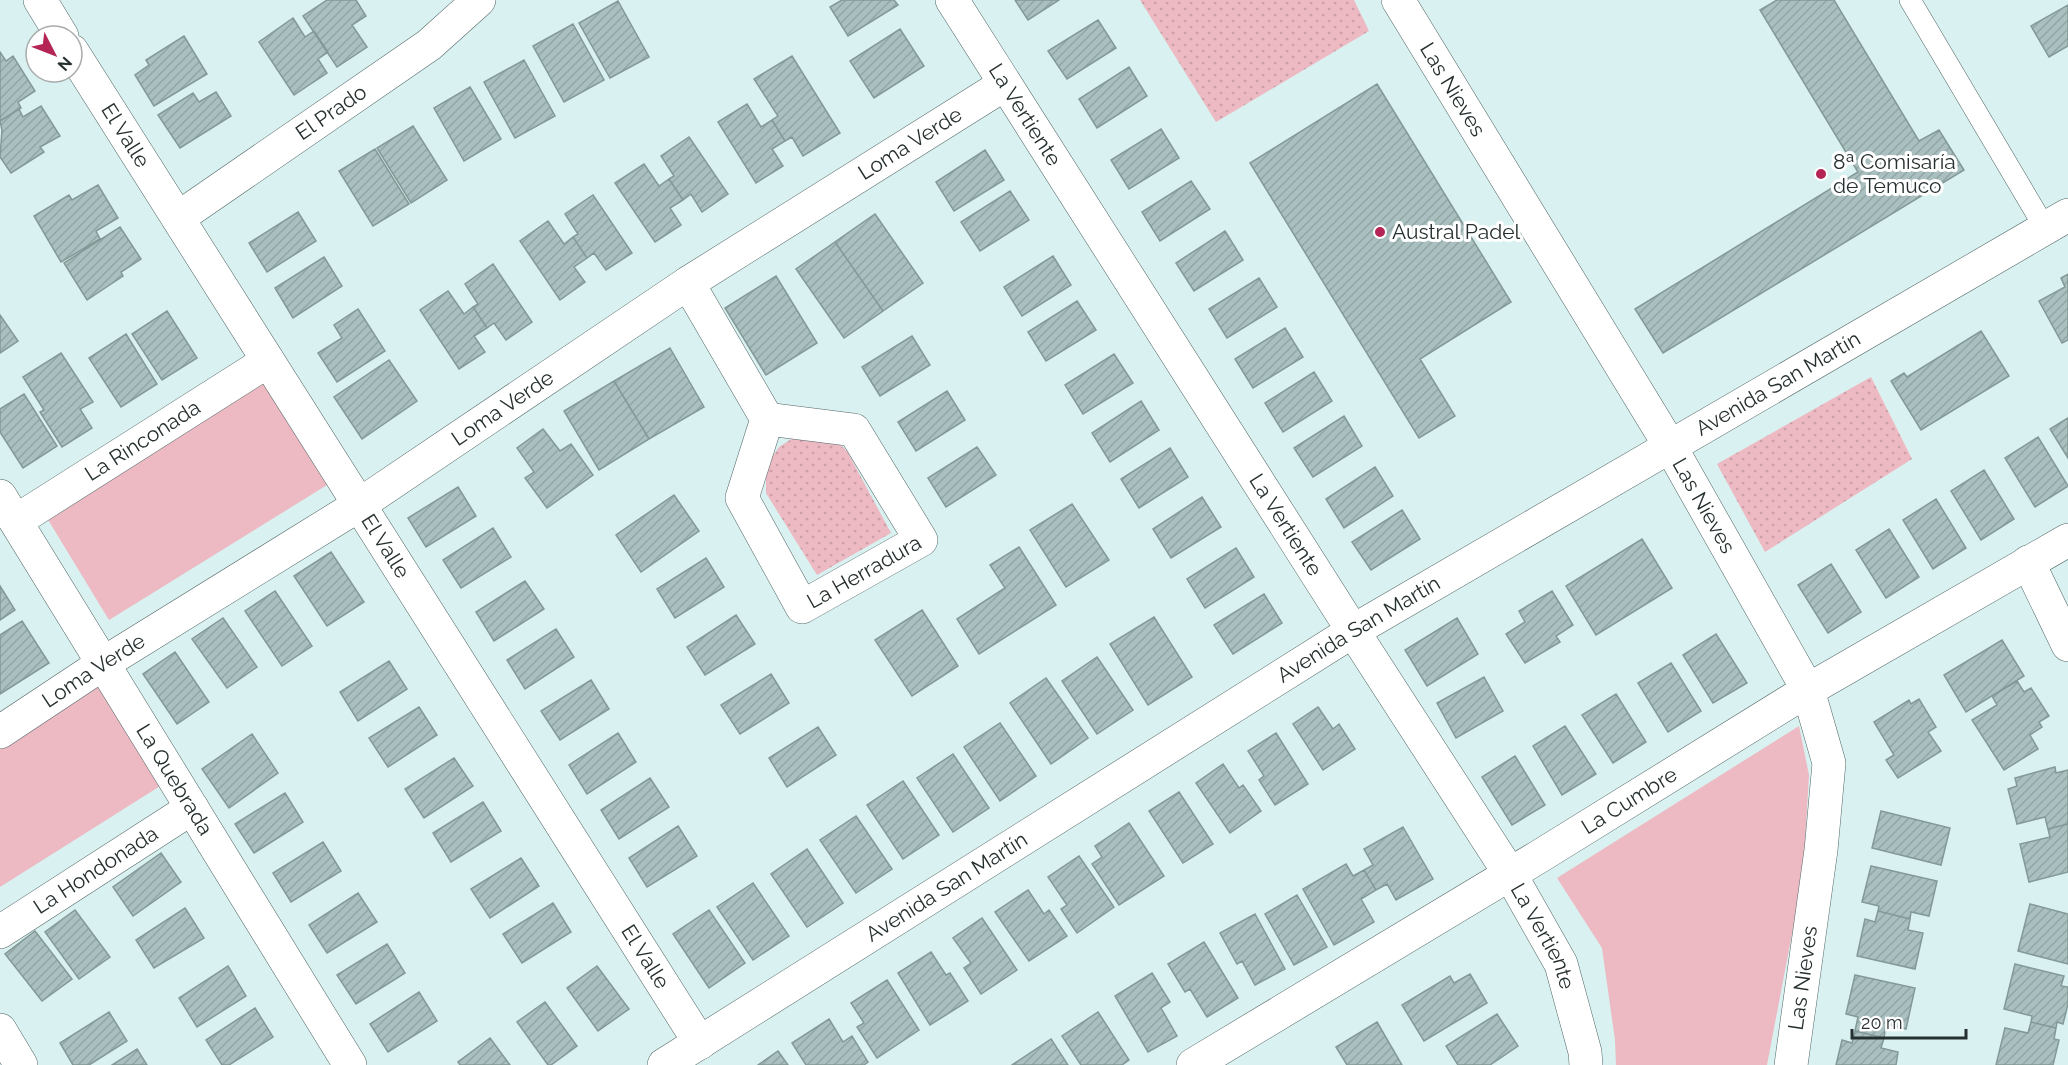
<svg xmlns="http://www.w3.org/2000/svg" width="2068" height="1065" font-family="Raleway,sans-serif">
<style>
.grass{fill:url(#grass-dots)}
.green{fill:#edb9c2}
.building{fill:url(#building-hatch);stroke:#839998;stroke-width:1.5}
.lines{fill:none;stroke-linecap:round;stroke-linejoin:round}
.lane-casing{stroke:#526666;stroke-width:22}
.street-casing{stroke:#526666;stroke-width:34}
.secondary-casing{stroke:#526666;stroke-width:34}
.lane{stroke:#fff;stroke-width:21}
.street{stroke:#fff;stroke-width:33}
.secondary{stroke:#fff;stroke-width:33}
.poi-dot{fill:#b42556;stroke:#fff;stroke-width:2}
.labels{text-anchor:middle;stroke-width:6;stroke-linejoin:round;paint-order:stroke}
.street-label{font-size:21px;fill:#273030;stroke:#fff}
.poi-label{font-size:21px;fill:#273030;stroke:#fff;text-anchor:start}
</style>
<defs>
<pattern id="grass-dots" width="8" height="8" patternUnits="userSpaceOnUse" patternTransform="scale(1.5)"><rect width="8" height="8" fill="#edb9c2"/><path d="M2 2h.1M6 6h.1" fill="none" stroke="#cb9fa7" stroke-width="1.8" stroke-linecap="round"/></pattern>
<pattern id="building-hatch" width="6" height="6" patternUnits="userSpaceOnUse" patternTransform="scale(1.5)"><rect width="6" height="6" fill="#aac0c0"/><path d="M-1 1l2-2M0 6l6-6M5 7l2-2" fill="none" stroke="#92a5a5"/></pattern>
</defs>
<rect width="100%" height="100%" fill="#d9f1f0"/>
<!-- grass -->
<path class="grass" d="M1140 0H1354L1369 31 1216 122Z
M1871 377 1912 459 1765 552 1717 464Z
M796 436 832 437 847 451 891 533 817 575 766 493V466L779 447Z"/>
<!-- green -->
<path class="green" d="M264 383 327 485 109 620 47 518Z
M103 683 165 783 0 887V748Z
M1799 726 1809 775 1803 876 1767 1065H1616L1615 1040 1602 948 1557 878Z"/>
<!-- building -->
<path class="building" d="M327 0H356L366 16 352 25 367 47 337 67 303 16Z
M842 0H894L898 5 848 36 830 7Z
M1015 0H1059L1028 20Z
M1777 0H1834L1919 141 1939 130 1964 170 1663 353 1635 309 1858 172 1760 10Z
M618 1 649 57 610 78 579 23Z
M2068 5V46L2049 57 2031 26Z
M293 18 305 37 314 31 328 52 318 59 327 73 294 95 259 42Z
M1098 20 1116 48 1067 79 1048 51Z
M573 24 604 80 564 102 533 46Z
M900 29 924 66 874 98 850 61Z
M184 36 207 74 154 106 135 75 149 65 146 60Z
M0 52 6 61 13 56 35 91 18 102 21 108 0 121Z
M792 56 840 133 803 156 792 137 785 141 772 120 778 116 754 79Z
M524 60 555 116 515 138 484 82Z
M1129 67 1147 96 1097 128 1079 99Z
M1377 84 1511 302 1420 359 1455 416 1419 438 1250 163Z
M470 87 501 139 464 161 434 108Z
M216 92 231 116 180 148 158 115 193 93 199 102Z
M747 104 761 127 772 120 785 141 772 149 783 166 756 183 718 122Z
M41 106 60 136 40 147 44 152 11 173 0 157 2 130 0 121 19 109 23 117Z
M413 126 447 180 411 203 377 148Z
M1161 129 1179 158 1129 189 1111 160Z
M689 137 728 194 702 212 691 194 683 200 669 179 674 176 661 156Z
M375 149 409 204 373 226 339 171Z
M985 150 1004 180 954 211 936 182Z
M644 164 659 186 669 179 683 200 670 208 681 225 655 242 615 183Z
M1191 181 1210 209 1160 241 1142 212Z
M98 185 118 218 96 231 100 239 61 262 34 216 69 195 72 200Z
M1010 191 1029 220 980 251 961 222Z
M593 195 632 253 606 270 594 253 587 258 573 237 578 234 565 214Z
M298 212 316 241 267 272 249 243Z
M875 214 923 283 883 311 835 242Z
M548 221 564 244 573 237 587 258 574 267 585 282 560 300 520 241Z
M120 227 141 259 121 272 123 276 87 300 64 263Z
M1225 231 1243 260 1194 291 1176 263Z
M835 242 883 311 844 338 796 269Z
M1053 256 1071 285 1022 316 1004 287Z
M324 257 342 286 293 318 275 288Z
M493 264 532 322 506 340 494 323 487 328 473 307 478 304 465 284Z
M2068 274V340L2062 343 2039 301 2065 287 2061 278Z
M776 276 817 343 766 375 725 308Z
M1259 278 1277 307 1227 338 1209 309Z
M448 291 464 314 473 307 487 328 474 336 485 352 459 369 420 310Z
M1077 301 1096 330 1046 361 1028 332Z
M358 309 385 351 337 382 318 353 342 338 334 325Z
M167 311 197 358 162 380 132 334Z
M0 315 18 341 0 353Z
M1285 328 1303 357 1253 388 1235 359Z
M1981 331 2009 376 1921 430 1891 381 1904 373 1907 377Z
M126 334 157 384 121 407 89 358Z
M912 336 930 365 880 396 862 367Z
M670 348 704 407 649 439 614 381Z
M61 353 93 402 80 409 92 428 62 447 40 412 44 410 23 377Z
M1114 354 1133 383 1083 414 1065 385Z
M389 360 417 401 362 439 334 397Z
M1314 372 1332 401 1283 432 1265 403Z
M614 381 649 439 599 470 564 411Z
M947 391 965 420 916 451 898 422Z
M24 394 57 446 23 468 0 432V409Z
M1141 401 1159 430 1110 462 1092 433Z
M1344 416 1362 446 1313 477 1294 448Z
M2068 418V458L2050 429Z
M543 429 560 451 571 444 593 475 547 508 525 478 534 472 517 448Z
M2038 437 2068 486 2035 507 2005 458Z
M977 447 996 475 946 507 928 478Z
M1170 448 1188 477 1139 508 1121 479Z
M1375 467 1393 496 1344 528 1326 499Z
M1984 470 2014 519 1981 540 1951 491Z
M458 487 476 516 426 547 408 518Z
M674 495 699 531 641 572 616 535Z
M1202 497 1221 527 1171 558 1153 529Z
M1936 499 1966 548 1933 569 1903 520Z
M1072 504 1109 560 1066 587 1030 530Z
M1402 510 1420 539 1371 570 1352 542Z
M493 528 511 557 461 588 443 560Z
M1889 529 1919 577 1886 598 1856 550Z
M1642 539 1672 588 1596 635 1566 586Z
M1019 547 1056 605 979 654 957 619 1005 588 990 565Z
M1236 548 1254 577 1205 608 1187 579Z
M331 552 364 602 327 626 294 576Z
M706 558 724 587 675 618 657 589Z
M1831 564 1861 612 1828 633 1798 585Z
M525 581 544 609 494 641 476 612Z
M0 586 15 610 0 620Z
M275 591 312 646 282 666 245 611Z
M1552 591 1573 625 1556 636 1560 642 1525 663 1506 634 1525 622 1519 611Z
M1264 594 1282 623 1233 654 1214 625Z
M922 610 958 666 912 696 875 640Z
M736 615 755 644 705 675 687 647Z
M1154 617 1192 677 1148 705 1110 644Z
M223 618 257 667 227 688 192 639Z
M1457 618 1478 654 1427 686 1405 650Z
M22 621 49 663 0 694V635Z
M556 629 574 657 525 689 507 660Z
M1716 634 1747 683 1713 703 1683 655Z
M2002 640 2024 676 1966 712 1944 675Z
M175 652 209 702 177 724 143 674Z
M1097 657 1133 710 1097 734 1062 681Z
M389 661 407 689 358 721 340 692Z
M1671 663 1701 711 1668 732 1638 683Z
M771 674 789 703 740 734 721 705Z
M1484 677 1503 711 1456 738 1437 703Z
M1046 678 1088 738 1051 764 1010 703Z
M591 680 609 709 560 740 541 711Z
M2017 681 2024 692 2031 688 2049 716 2039 722 2042 727 2030 735 2038 749 2004 770 1972 720 1997 705 1992 696Z
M1616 694 1646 742 1613 763 1582 715Z
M1919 699 1936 727 1928 732 1941 751 1898 778 1886 760 1894 755 1874 722 1909 700 1911 704Z
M419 707 437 735 388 767 369 738Z
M1318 707 1333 729 1339 724 1355 749 1323 770 1293 724Z
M1000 723 1036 776 1000 801 964 747Z
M1565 726 1596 774 1562 795 1533 746Z
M818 727 836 755 787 787 769 758Z
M618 733 636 762 587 794 569 765Z
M1276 733 1308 784 1275 805 1259 780 1264 776 1248 751Z
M252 734 278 773 229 808 202 769Z
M953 754 989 808 953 832 917 778Z
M1515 756 1545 805 1512 825 1482 777Z
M454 758 473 786 424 818 405 789Z
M1223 764 1239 788 1243 785 1261 811 1230 833 1196 783Z
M2055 767 2056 773 2068 770V824L2048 829 2045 817 2017 824 2008 789 2017 786 2015 778Z
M650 778 669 807 619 839 601 810Z
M903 781 939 835 903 859 867 805Z
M1179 792 1213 844 1183 863 1149 811Z
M285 793 303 822 254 853 235 824Z
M483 802 501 831 451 862 433 833Z
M1881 811 1950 828 1941 865 1872 848Z
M856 816 892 869 856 893 820 840Z
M1129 823 1164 876 1119 905 1092 864 1102 857 1095 846Z
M2068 824V872L2029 882 2020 844 2050 837 2048 829Z
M678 826 697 856 647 887 629 858Z
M1403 827 1433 879 1396 900 1387 884 1376 890 1364 870 1373 865 1364 849Z
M323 842 341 871 291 902 273 873Z
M807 849 843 903 807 927 771 874Z
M161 853 181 882 133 916 113 887Z
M1079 856 1114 907 1077 933 1061 909 1067 905 1048 877Z
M521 858 539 886 490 918 471 889Z
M1346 864 1353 876 1364 870 1376 890 1361 899 1374 922 1334 945 1303 889Z
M1871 866 1937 881 1929 916 1911 912 1910 919 1878 911 1879 906 1862 902Z
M753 883 789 936 753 960 717 907Z
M1028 890 1044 914 1049 910 1067 936 1029 961 995 912Z
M358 893 377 922 327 953 309 925Z
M1297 895 1327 947 1294 965 1265 914Z
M553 903 571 932 522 963 503 934Z
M2030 904 2068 914V964L2018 951Z
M185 908 204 938 154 968 136 940Z
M75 910 110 957 79 979 45 932Z
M709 910 745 963 709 988 673 934Z
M1878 911 1910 919 1908 930 1923 933 1915 969 1857 956 1865 919 1875 922Z
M1255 914 1285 969 1255 985 1242 961 1237 964 1220 933Z
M982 918 1017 970 981 994 964 968 971 963 953 938Z
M35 931 72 979 42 1001 5 954Z
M1204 942 1238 998 1207 1017 1190 989 1185 992 1168 964Z
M387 944 405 973 356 1004 337 975Z
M931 952 946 975 950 973 968 1001 930 1025 898 973Z
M2015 964 2064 976 2061 986 2068 987V1004L2063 1024 2057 1022 2056 1028 2031 1022 2032 1016 2004 1009Z
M228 966 246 996 197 1027 179 998Z
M597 966 629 1009 598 1031 567 988Z
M1152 973 1170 1002 1161 1008 1177 1036 1148 1052 1115 996Z
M1470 974 1487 1003 1424 1041 1402 1005 1450 976 1454 983Z
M1855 975 1915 988 1906 1029 1886 1024 1884 1038 1855 1031 1858 1017 1846 1014Z
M887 980 919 1030 877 1058 857 1027 864 1023 851 1003Z
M419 992 437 1021 388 1052 370 1024Z
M545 1002 577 1046 551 1065H548L517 1022Z
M255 1008 273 1037 229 1065H222L206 1040Z
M109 1012 127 1041 89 1065H73L60 1043Z
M1098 1012 1129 1060 1122 1065H1081L1062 1036Z
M1497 1014 1518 1046 1490 1065H1458L1446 1046Z
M829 1019 843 1042 852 1036 868 1062 864 1065H806L792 1043Z
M1377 1022 1402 1065H1347L1336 1047Z
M2031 1022 2056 1028 2054 1039 2059 1040 2053 1065H1996L2005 1028 2028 1033Z
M1855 1031 1884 1038 1881 1048 1898 1052 1896 1065H1836L1842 1040 1852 1043Z
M490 1038 510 1065H460L458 1062Z
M1051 1039 1068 1065H1012Z
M137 1049 147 1065H112Z
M778 1051 788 1065H758Z"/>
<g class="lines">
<!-- lane casing -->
<g class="lane-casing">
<path id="lane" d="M1910 0 2045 228"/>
</g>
<!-- street casing -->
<g class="street-casing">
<g id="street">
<path d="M40 0 62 36"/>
<path id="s1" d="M952 0 1353 631"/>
<path id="s2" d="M1398 0 1670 446 1808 690 1829 763 1821 850 1791 1065"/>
<path id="s3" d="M72 51 700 1043"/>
<path id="s4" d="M178 218 429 45 479 0"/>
<path id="s5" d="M688 283 767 419 742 498 802 607 921 540 854 430 767 419"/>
<path id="s6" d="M0 496 350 1065"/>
<path id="s7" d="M16 521 268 361"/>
<path d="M2028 562 2068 645"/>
<path id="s8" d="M0 732 104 663 359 505 688 283 1005 84"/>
<path id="s9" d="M0 932 192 808"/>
<path d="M0 1030 21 1065"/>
<path id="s10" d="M1193 1065 1540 856 1808 690 2068 540"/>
</g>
</g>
<!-- secondary casing -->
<g class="secondary-casing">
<g id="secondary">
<path id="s11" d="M1353 631 1510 874 1561 964 1585 1052 1586 1065"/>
<path id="s12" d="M664 1065 1353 631 2068 215"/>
</g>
</g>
<!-- lane -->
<use href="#lane" class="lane"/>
<!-- street -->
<use href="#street" class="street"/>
<!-- secondary -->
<use href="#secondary" class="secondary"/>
</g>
<!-- markers -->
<g class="poi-dot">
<circle cx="1821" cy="174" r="6"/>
<circle cx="1380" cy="232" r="6"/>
</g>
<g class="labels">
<!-- street labels -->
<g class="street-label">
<text dy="7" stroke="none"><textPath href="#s2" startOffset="105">Las Nieves</textPath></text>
<text dy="7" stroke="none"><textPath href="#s4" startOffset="186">El Prado</textPath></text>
<text dy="7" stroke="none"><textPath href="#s1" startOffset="136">La Vertiente</textPath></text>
<text dy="7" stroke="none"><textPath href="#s3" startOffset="100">El Valle</textPath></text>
<text dy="7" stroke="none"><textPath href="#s8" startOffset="1084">Loma Verde</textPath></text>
<text dy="7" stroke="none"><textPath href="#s12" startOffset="1306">Avenida San Martín</textPath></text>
<text dy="7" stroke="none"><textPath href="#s8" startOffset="598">Loma Verde</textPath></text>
<text dy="7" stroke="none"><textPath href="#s7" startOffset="150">La Rinconada</textPath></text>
<text dy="7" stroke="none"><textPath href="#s2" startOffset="591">Las Nieves</textPath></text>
<text dy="7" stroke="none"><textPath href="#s1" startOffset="622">La Vertiente</textPath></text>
<text dy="7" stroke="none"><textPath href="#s3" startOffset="586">El Valle</textPath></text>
<text dy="7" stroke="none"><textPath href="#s5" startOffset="436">La Herradura</textPath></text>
<text dy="7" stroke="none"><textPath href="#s12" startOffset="820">Avenida San Martín</textPath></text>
<text dy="7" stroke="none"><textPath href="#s8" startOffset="112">Loma Verde</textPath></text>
<text dy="7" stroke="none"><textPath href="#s6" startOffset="333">La Quebrada</textPath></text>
<text dy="7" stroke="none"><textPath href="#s10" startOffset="510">La Cumbre</textPath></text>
<text dy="7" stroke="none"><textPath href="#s9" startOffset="114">La Hondonada</textPath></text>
<text dy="7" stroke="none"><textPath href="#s12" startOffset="334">Avenida San Martín</textPath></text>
<text dy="7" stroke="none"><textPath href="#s11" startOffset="360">La Vertiente</textPath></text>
<text dy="7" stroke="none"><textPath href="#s3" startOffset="1072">El Valle</textPath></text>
<text transform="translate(1803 978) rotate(-82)" y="7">Las Nieves</text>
</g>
<!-- poi labels -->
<g class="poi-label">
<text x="1833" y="169">8ª Comisaría<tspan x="1833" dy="24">de Temuco</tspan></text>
<text x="1392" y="239">Austral Padel</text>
</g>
</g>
<!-- north arrow -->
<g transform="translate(54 54) rotate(132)"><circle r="28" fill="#ffffff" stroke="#a9acac" stroke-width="1.5"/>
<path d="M0-4.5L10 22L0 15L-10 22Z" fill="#b42556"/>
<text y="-9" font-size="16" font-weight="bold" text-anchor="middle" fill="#273030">N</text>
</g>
<!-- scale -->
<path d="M1852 1029v9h114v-9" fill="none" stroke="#273030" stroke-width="3"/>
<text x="1861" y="1029" font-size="18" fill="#273030" stroke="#ffffff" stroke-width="4.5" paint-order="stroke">20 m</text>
</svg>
